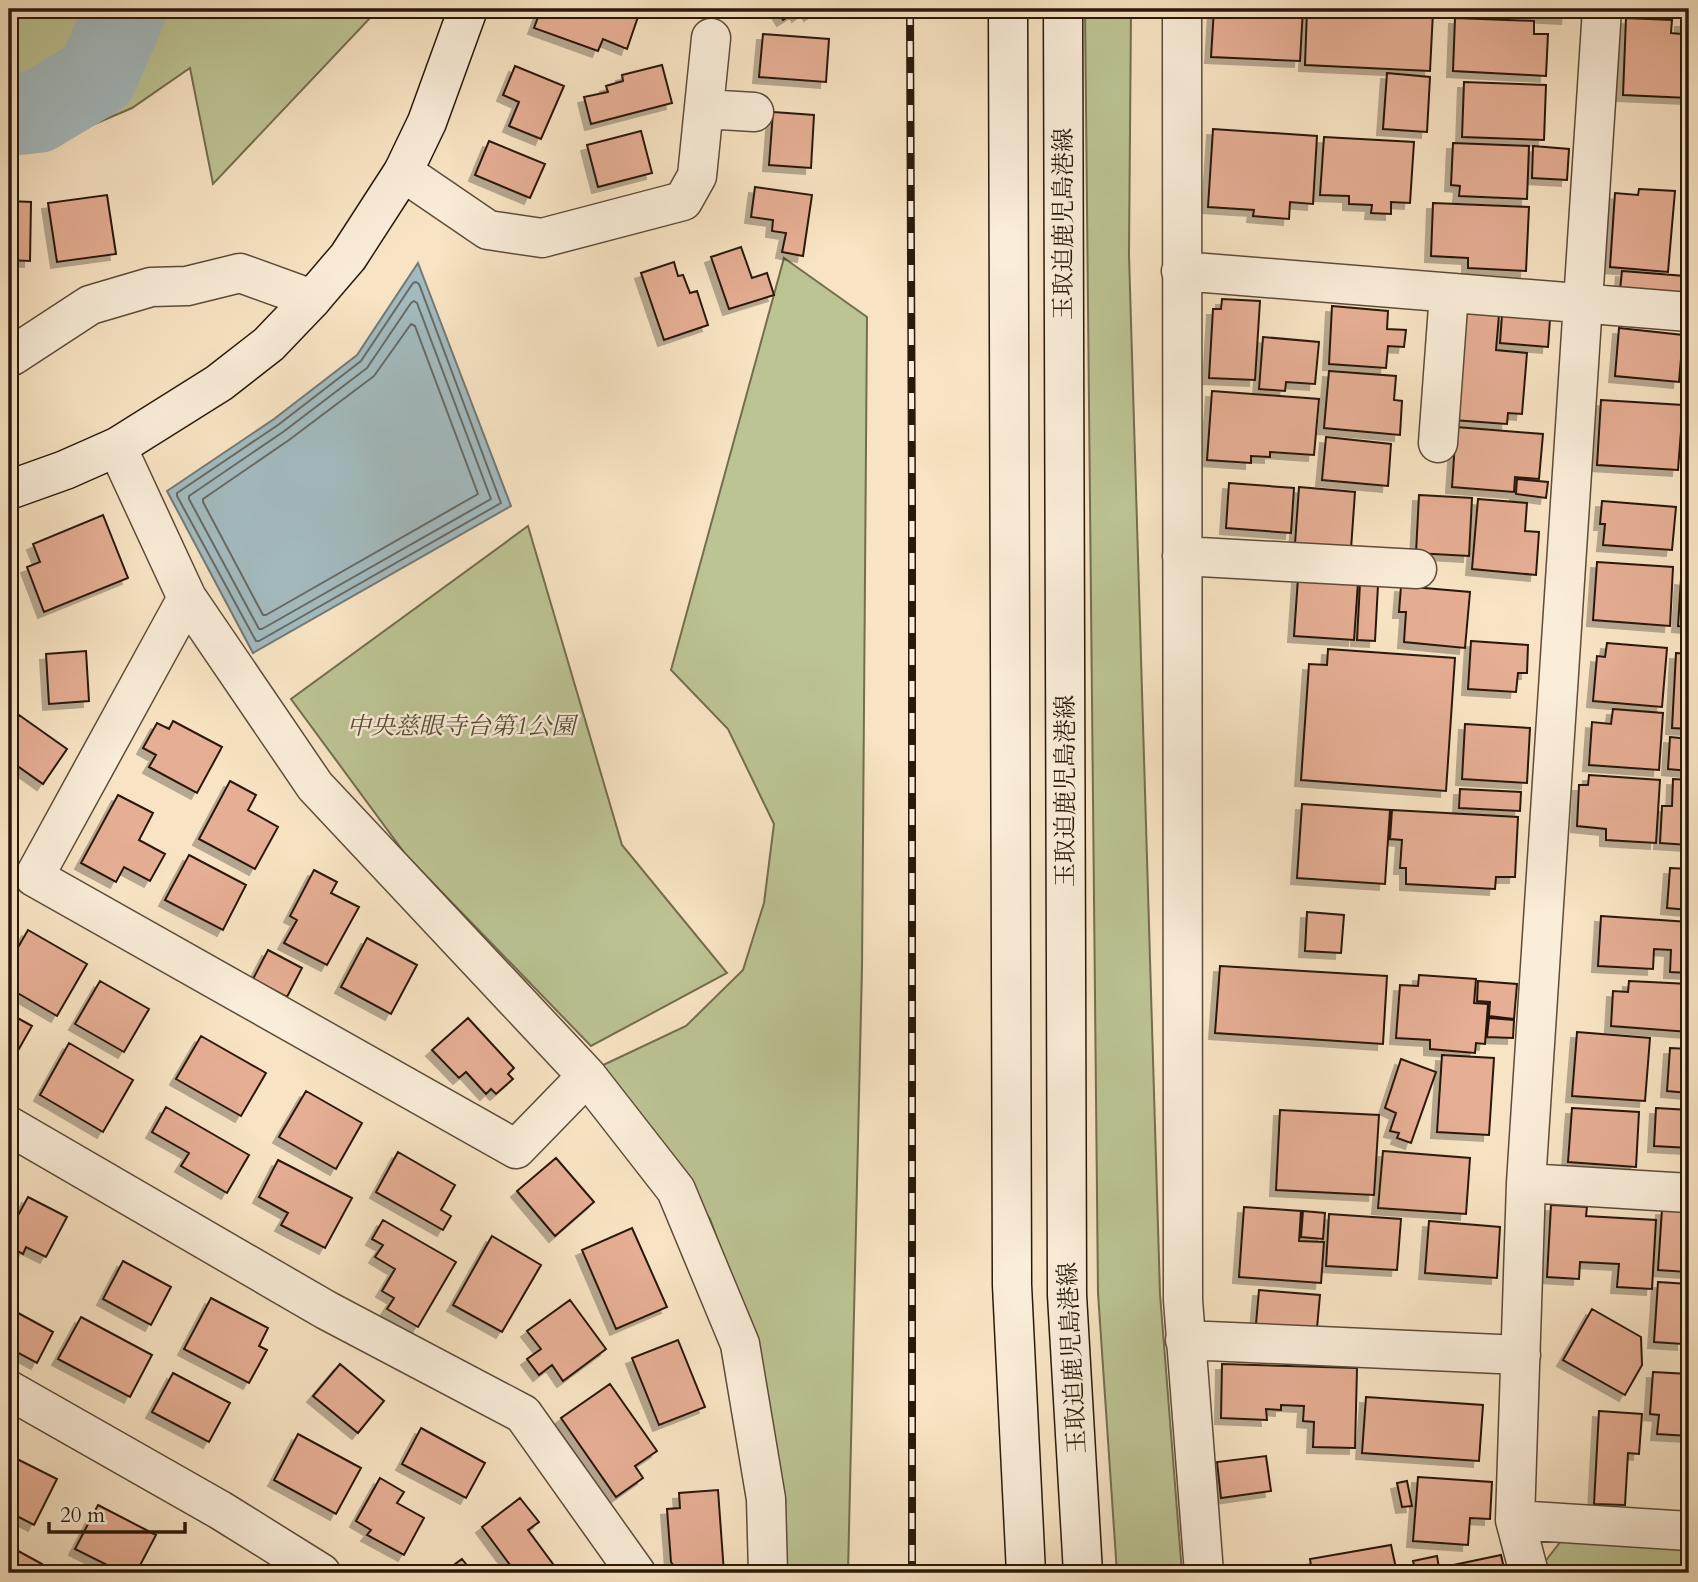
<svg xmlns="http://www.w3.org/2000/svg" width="1698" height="1582" font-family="Cardo,'Noto Serif JP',serif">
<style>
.green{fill:#bdc494;stroke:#736e4e;stroke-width:2}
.water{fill:#a3bbc0;stroke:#727a77;stroke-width:2}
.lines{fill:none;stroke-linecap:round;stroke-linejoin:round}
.shore{stroke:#666a64;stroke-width:2}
.river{stroke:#a3bbc0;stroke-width:82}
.building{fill:#e6ae94;stroke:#291909;stroke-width:2;filter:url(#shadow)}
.street-casing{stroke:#5d4c38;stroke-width:41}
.secondary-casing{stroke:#291909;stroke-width:41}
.street{stroke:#faedd9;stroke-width:38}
.secondary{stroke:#faedd9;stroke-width:38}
.rail-casing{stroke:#291909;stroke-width:8}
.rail{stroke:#faedd9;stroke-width:5;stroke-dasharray:16;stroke-linecap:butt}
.labels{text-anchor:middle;stroke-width:5;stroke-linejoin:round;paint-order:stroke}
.street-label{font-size:24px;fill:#291909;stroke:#faedd9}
.park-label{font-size:24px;font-style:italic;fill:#554c33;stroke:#faedd9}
</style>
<defs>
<filter id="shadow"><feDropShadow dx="-6" dy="6" stdDeviation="0" flood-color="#0004"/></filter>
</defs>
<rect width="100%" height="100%" fill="#f8e4c4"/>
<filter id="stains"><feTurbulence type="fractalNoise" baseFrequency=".00286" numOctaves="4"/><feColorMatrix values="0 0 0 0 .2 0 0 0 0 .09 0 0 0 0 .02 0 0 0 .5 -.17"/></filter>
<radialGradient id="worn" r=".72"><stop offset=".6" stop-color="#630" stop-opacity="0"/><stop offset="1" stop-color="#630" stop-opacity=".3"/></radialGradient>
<!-- green -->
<path class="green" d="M9 9H374L371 17 213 184 190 68 132 108 55 141 9 139Z
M1085 9H1131L1129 255 1160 1294 1182 1573H1117L1098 1293Z
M784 258 867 317 862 967 848 1573H788L759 1352 710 1219 599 1067 686 1026 743 970 764 903 774 824 728 729 671 670Z
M528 526 622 845 727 973 591 1046 406 855 291 699Z
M1561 1541 1689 1549V1573H1547L1544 1563Z"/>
<!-- water -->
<path class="water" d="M418 263 511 506 253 653 167 491 274 419 357 355Z"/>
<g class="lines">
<!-- shore -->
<path class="shore" d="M416 282 419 284 501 503 259 641H256L177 496V493L278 425 361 361 413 283Z
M414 301 417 303 491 499 262 629H259L189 499V496L283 432 367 368 411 303Z
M411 324 415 326 478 494 266 615H263L203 502V499L289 440 374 376Z"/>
<!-- river -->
<path class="river" d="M9 115 37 112 97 76 126 9"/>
</g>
<!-- building -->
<path class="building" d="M541 9H633L640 11 627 49 603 39 598 51 534 28Z
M776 9H819L810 15 807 9 798 16 796 12 783 20Z
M1214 9H1303L1300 61 1211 57Z
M1307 9H1366L1433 12 1430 71 1305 65Z
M1481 9H1526V16L1481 14Z
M1528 9H1568L1567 18 1528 16Z
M1455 18 1534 21V34H1548L1546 76 1453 71Z
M1626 18 1672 20 1671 33 1681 34V21H1689V98L1623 95Z
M763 34 829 39 826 82 759 77Z
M662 65 672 103 591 124 584 97 608 92 606 86 623 81 622 75Z
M515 66 564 86 541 139 509 126 519 102 503 95Z
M1387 73 1430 77 1427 132 1383 129Z
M1464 82 1546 85 1544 140 1462 137Z
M773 112 814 115 811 168 769 165Z
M1213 129 1317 136 1313 204 1290 202 1289 219 1253 216 1254 210 1208 207Z
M641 131 652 173 598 187 587 145Z
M1324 137 1414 142 1410 203 1391 202V214L1371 213 1372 205 1349 204V196L1320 195Z
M489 141 545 164 530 198 475 175Z
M1453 143 1529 146 1527 199 1459 196 1460 186 1451 185Z
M1533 146 1569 149 1567 180 1532 178Z
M755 187 812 195 803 256 782 252 786 233 772 231 773 220 751 217Z
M1639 189 1675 191 1668 272 1610 267 1615 193 1638 195Z
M107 195 116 254 57 262 48 203Z
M9 201 31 202 30 261 9 260Z
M1433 203 1529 207 1526 271 1468 268V258L1431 256Z
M741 247 752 278 767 273 774 295 729 309 711 257Z
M674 262 678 276 683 275 690 293 697 291 708 325 664 340 641 273Z
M1622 271 1685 276 1684 296 1620 290Z
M1222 299 1260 301 1255 380 1209 378 1213 309H1221Z
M1332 306 1388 311 1387 329 1406 330 1404 347 1388 346 1386 368 1329 364Z
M1460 311 1499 315 1496 350 1527 353 1522 414 1508 413 1507 424 1453 420Z
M1502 315 1550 319 1548 347 1500 343Z
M1619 328 1683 335 1679 382 1615 376Z
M1263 337 1319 342 1315 384 1286 382 1285 391 1259 389Z
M1689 368V429H1685Z
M1329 371 1396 376 1394 400 1402 401 1400 435 1324 428Z
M1212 391 1319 399 1314 455 1270 452V457L1251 456V463L1207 460Z
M1601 400 1683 405 1678 470 1597 465Z
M1456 427 1543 434 1539 479 1515 477 1514 492 1452 487Z
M1326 437 1391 444 1388 486 1322 480Z
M1517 479 1548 482 1546 498 1516 494Z
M1229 483 1294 488 1291 533 1226 528Z
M1299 487 1355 492 1351 549 1295 544Z
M1419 495 1472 498 1469 556 1416 553Z
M1478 499 1527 503 1525 531 1539 532 1536 575 1472 569Z
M1602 501 1676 507 1672 550 1603 545 1605 524H1600Z
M103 515 128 578 44 612 27 567 40 562 33 544Z
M1597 562 1673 567 1670 626 1593 620Z
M1298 578 1358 582 1354 640 1294 636Z
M1681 579 1689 580V627L1678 626Z
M1360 583 1378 585 1375 641 1357 640Z
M1401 586 1470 592 1465 648 1404 642 1406 612H1399Z
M1471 641 1528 645 1527 673H1518L1516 692 1468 689Z
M1607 643 1667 648 1662 707 1593 701 1597 656 1605 657Z
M1328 649 1455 658 1446 791 1301 780 1309 664 1327 665Z
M86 651 89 701 49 704 46 654Z
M1676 653 1689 654V729L1672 728Z
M1613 709 1663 713 1659 770 1589 765 1592 722 1611 724Z
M19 715 67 749 43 784 9 760V748L17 736 9 730Z
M173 721 222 747 197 793 149 767 156 755 143 748 157 723 169 729Z
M1465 724 1530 728 1527 783 1462 779Z
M1670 737 1689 739V771L1668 769Z
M1589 775 1660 780 1656 843 1606 840V829L1577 826 1579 785H1588Z
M1673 779 1689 780V845L1660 843 1662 806H1672Z
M230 781 256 795 248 810 278 827 255 869 199 839Z
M1460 789 1521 792 1520 811 1459 808Z
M118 795 153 813 139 840 165 854 150 881 124 867 116 882 81 863Z
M1302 804 1390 810 1385 884 1297 878Z
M1392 810 1518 817 1515 877H1496L1495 889 1406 884V868H1400L1402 840 1390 839Z
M189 855 246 885 223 930 165 900Z
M1670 868 1689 869V910L1667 908Z
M314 870 337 882 331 893 359 907 327 965 284 943 297 920 290 916Z
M1307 912 1344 915 1341 953 1305 951Z
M1601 916 1689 922V973L1670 972 1671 950 1654 949 1653 969 1598 966Z
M28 930 87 964 57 1016 9 988V963Z
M367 938 417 965 391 1014 341 987Z
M268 950 302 968 287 997 253 979Z
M1220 966 1387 976 1383 1044 1215 1033Z
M1419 975 1476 979 1474 1003 1488 1004 1485 1044 1476 1043 1475 1053 1430 1049V1040L1396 1038 1400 985 1418 986Z
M100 981 149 1009 124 1052 75 1024Z
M1478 981 1517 984 1514 1019 1489 1016 1490 1002 1477 1001Z
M1629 981 1689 984V1032L1611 1026 1613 991 1628 992Z
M9 1008 14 1011 12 1015 32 1026 12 1061 9 1059Z
M468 1018 514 1068 508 1074 513 1079 496 1094 491 1089 486 1094 466 1072 459 1078 432 1050Z
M1489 1018 1514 1020 1513 1038 1487 1037Z
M1577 1032 1650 1038 1645 1101 1572 1096Z
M201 1036 266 1073 241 1116 176 1079Z
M69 1043 133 1080 103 1132 40 1095Z
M1670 1048 1689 1049V1093L1667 1091Z
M1442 1055 1494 1058 1489 1135 1437 1132Z
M1401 1059 1436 1072 1411 1143 1397 1138 1399 1133 1390 1131 1396 1113 1385 1108Z
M306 1091 362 1123 336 1169 279 1137Z
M166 1107 249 1155 227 1193 181 1166 189 1153 152 1132Z
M1572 1108 1639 1112 1636 1167 1568 1162Z
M1656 1108 1689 1110V1148L1654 1146Z
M1280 1110 1379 1115 1374 1195 1276 1190Z
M1383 1151 1470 1158 1466 1214 1378 1208Z
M398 1152 455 1185 441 1210 451 1216 443 1230 376 1192Z
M556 1158 594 1202 555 1236 517 1191Z
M278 1160 352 1198 325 1248 281 1225 288 1213 259 1197Z
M28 1197 67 1217 46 1257 26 1247 23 1254 9 1246V1232Z
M1551 1205 1587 1207 1586 1216 1656 1220 1652 1289 1617 1287 1619 1264 1580 1262 1579 1279 1547 1277Z
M1244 1207 1301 1211 1299 1241 1324 1242 1321 1283 1239 1277Z
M1662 1209 1689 1211V1264H1688L1687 1272 1658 1270Z
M1303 1211 1325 1213 1323 1239 1301 1237Z
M1329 1214 1401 1219 1397 1270 1326 1266Z
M383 1220 456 1262 418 1327 387 1309 394 1298 382 1291 395 1269 375 1257 383 1245 372 1239Z
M1429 1221 1500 1227 1497 1278 1425 1273Z
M632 1228 667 1307 616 1329 582 1250Z
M492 1236 541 1265 502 1332 453 1305Z
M123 1261 171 1287 151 1325 103 1299Z
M1658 1282 1689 1284V1336L1683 1335V1344L1654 1342Z
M1259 1290 1320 1295 1317 1328 1256 1324Z
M211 1298 268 1328 259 1346 267 1350 249 1383 184 1349Z
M570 1300 606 1349 563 1381 552 1365 539 1375 527 1359 541 1349 527 1331Z
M9 1308 53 1332 37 1363 9 1348Z
M1592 1309 1641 1337 1642 1365 1625 1395 1563 1360Z
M81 1317 152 1355 130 1397 58 1359Z
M678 1340 705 1407 659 1425 632 1358Z
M340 1364 384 1401 358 1433 313 1396Z
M1222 1364 1357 1368 1355 1448 1313 1447 1314 1422 1303 1421 1304 1406 1281 1405V1410L1266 1409 1267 1420 1221 1418Z
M1653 1372 1689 1374V1436L1657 1434 1659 1415 1650 1414Z
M173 1373 230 1403 209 1442 152 1412Z
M610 1384 657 1451 635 1466 643 1478 616 1497 561 1418Z
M1366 1397 1483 1405 1479 1461 1362 1453Z
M1599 1411 1642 1414 1639 1454 1628 1453 1625 1505 1594 1504Z
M421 1428 485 1463 466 1498 402 1464Z
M298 1434 361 1468 336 1514 274 1480Z
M9 1455 57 1479 34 1525 9 1512Z
M1266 1456 1271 1491 1221 1498 1217 1462Z
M1418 1477 1492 1482 1490 1519 1470 1518 1468 1545 1413 1541Z
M380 1478 404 1492 397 1503 424 1518 404 1555 367 1535 371 1530 356 1521Z
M1407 1481 1412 1506 1402 1507 1397 1483Z
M718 1490 724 1573H679L671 1562 667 1509 680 1508 679 1493Z
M520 1498 539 1522 528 1530 553 1564 540 1573H516L482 1527Z
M98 1505 156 1535 136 1573H123L75 1549Z
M1391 1545 1397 1573H1312L1310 1559Z
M9 1546 42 1564 37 1573H9Z
M1501 1555 1505 1573H1416L1413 1561 1437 1556 1439 1568Z
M462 1559 473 1573H443Z"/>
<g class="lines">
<!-- street casing -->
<g class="street-casing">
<path id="street" d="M1182 9 1183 1300 1204 1573
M704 109 754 112
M403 172 488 230 542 238 683 201 697 176 711 38
M1181 271 1689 312
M9 356H12L90 305 151 287 187 286 240 273 312 299
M1438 443 1449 293
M117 447 187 598 315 786 587 1076 676 1190 740 1344 766 1499 768 1573
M1182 556 1417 569
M187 598 34 877 516 1149 587 1076
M9 1126 326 1310 523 1414 636 1573
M1526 1183 1689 1193
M1185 1340 1521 1355
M9 1390 220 1510 321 1573
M1515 1520 1689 1531
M1529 1573 1515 1520 1526 1183 1602 9"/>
</g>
<!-- secondary casing -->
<g class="secondary-casing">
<path id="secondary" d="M1008 9 1012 1285 1026 1573
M1063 9 1067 1295 1083 1573
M9 490 65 470 117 447 219 383 269 344 312 299 348 257 403 172 427 122 468 9"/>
</g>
<!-- street -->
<use href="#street" class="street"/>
<!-- secondary -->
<use href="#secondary" class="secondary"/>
<!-- rail casing -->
<g class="rail-casing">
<path id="rail" d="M910 9 912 504V1573"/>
</g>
<!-- rail -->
<use href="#rail" class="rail"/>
</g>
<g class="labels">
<!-- street labels -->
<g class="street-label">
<text transform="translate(1063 224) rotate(-90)" y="8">玉取迫鹿児島港線</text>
<text transform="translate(1065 791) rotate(-90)" y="8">玉取迫鹿児島港線</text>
<text transform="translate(1072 1358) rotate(-93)" y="8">玉取迫鹿児島港線</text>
</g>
<!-- park labels -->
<g class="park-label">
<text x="461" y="734">中央慈眼寺台第1公園</text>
</g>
</g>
<!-- margin -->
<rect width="1698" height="1582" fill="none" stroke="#f8e4c4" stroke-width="35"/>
<rect x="10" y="10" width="1677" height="1561" fill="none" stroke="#291909" stroke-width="3.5"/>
<rect x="18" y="18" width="1663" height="1547" fill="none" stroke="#291909" stroke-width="2"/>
<!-- scale -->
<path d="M49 1522v10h136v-10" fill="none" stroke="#291909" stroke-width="3.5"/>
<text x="60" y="1522" font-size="21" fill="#291909" stroke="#faedd9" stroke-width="5" paint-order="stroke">20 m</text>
<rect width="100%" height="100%" filter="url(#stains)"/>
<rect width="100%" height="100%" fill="url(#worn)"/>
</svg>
